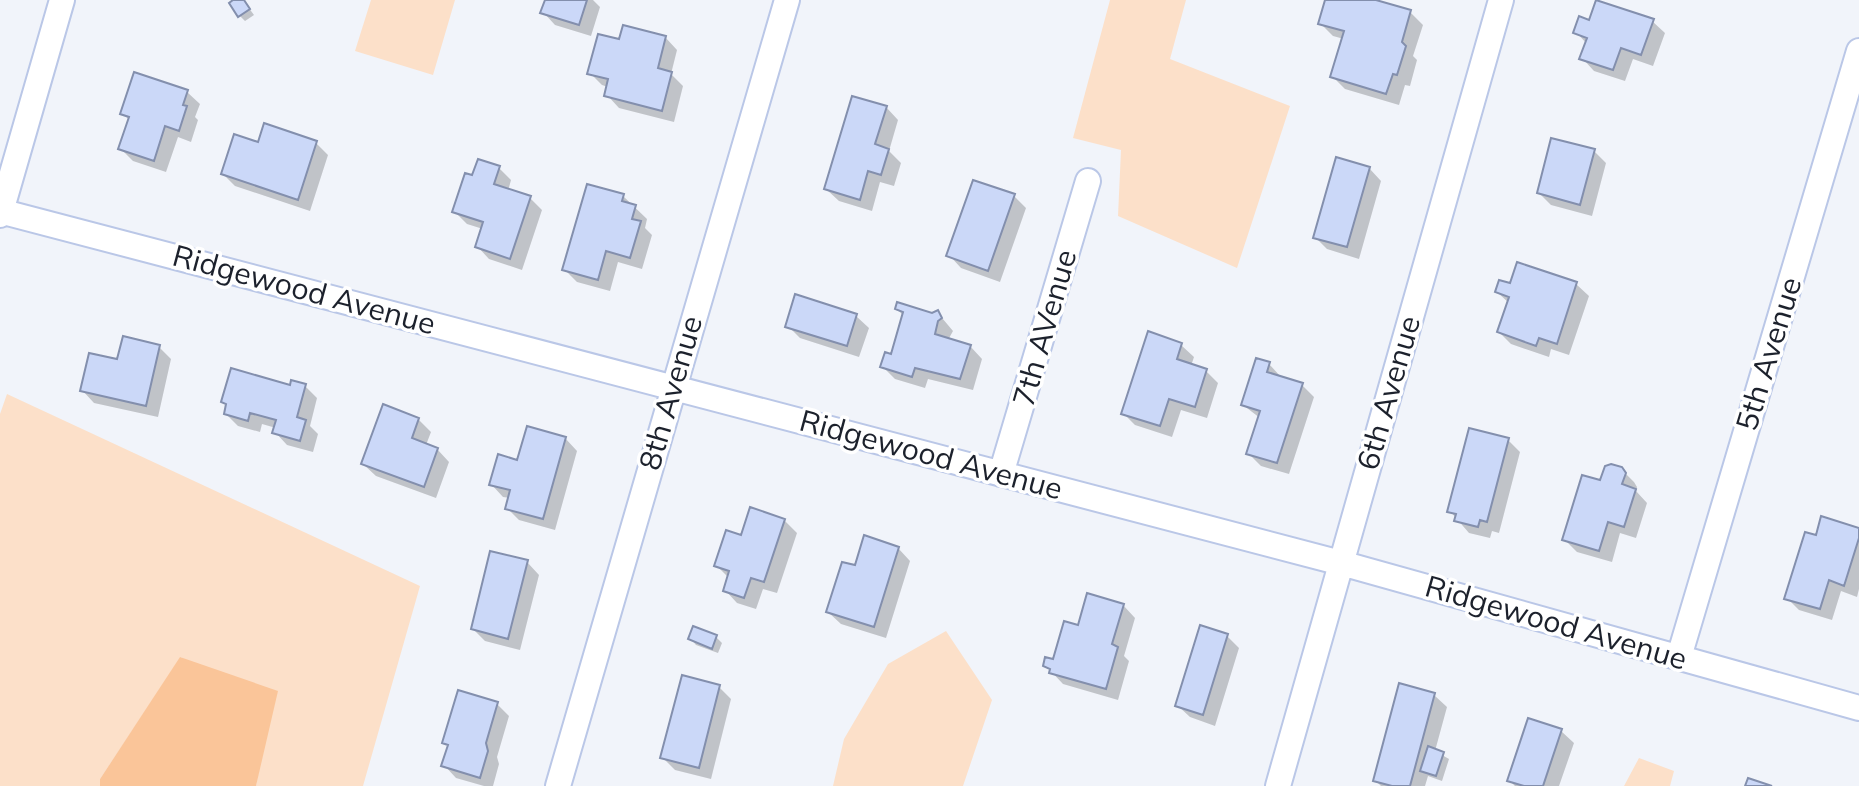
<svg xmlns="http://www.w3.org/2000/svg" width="1859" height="786" font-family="Mulish,sans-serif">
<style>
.green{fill:#fce0c9}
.water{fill:#fac599}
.shadow{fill:#0003}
.building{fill:#cbd8f8;stroke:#838fad;stroke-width:2}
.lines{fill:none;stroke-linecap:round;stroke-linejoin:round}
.street-casing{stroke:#bac7e7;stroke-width:28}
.street{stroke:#fff;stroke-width:24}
.labels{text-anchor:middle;stroke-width:7;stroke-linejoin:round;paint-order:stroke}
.street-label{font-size:30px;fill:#1c212c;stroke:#fff}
</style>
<rect width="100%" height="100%" fill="#f1f4fa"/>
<!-- green -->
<path class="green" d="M371 0H455L433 75 355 51Z
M1110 0H1186L1170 59 1290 106 1237 268 1118 216 1121 150 1073 138Z
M7 394 420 586 363 786H256L259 769 181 657 100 779V786H0V414Z
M946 631 992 700 963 786H833L844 739 888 664Z
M1639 758 1674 771 1670 786H1624Z"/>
<!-- water -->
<path class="water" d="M180 657 278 691 256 786H100V779Z"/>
<!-- shadow -->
<path class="shadow" d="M237 0H243L254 15 245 21 240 16Z
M547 0H593L600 7 591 36 555 25 543 12Z
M1327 0H1369L1410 12 1423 25 1413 56 1417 60 1410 86 1405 85 1399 105 1345 89 1333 77 1344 39 1333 36 1320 23Z
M1652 21 1665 33 1653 66 1633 59 1625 81 1594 71 1582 58 1587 44 1576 32Z
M665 37 677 50 671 74 683 86 674 122 619 108 607 95 608 87 602 85 590 73 621 41Z
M187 92 200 104 195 117 198 120 191 142 178 137 166 172 133 161 120 148 130 121 123 113Z
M886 107 898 120 889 151 901 163 894 186 880 182 872 211 839 201 826 189Z
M316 143 328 155 310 211 235 186 223 174 259 144Z
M1594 151 1606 163 1592 216 1551 205 1539 193Z
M499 168 511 180 508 191 530 198 542 210 522 270 489 259 477 246 483 229 467 224 455 212 474 178Z
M1369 168 1381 181 1359 259 1327 249 1315 237Z
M623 196 647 219 645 228 652 235 642 269 618 262 610 291 577 282 564 269Z
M1014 196 1026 208 1000 282 961 268 949 255Z
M1576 284 1589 296 1569 355 1551 349 1549 357 1511 344 1499 332 1509 303 1497 292 1511 286Z
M897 309 932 315 937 312 953 331 948 340 970 346 982 359 973 390 928 379 925 388 895 379 882 366 892 357 904 316Z
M856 316 869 328 859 357 800 338 788 326Z
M1181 345 1194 357 1191 366 1206 371 1218 383 1207 418 1181 410 1172 437 1135 425 1123 413Z
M159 347 171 359 158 417 94 403 82 390 119 362Z
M1269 364 1281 377 1302 385 1314 397 1289 474 1261 466 1248 453 1260 418 1243 405Z
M305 386 317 398 310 426 318 434 313 452 287 445 275 432 276 428 262 424 260 432 238 426 226 414 228 407 223 402Z
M418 419 431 432 426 445 437 449 449 462 436 498 376 476 363 464Z
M565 438 577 451 555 530 519 520 507 508 510 498 503 497 491 484 519 462Z
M1508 440 1520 452 1499 533 1492 531 1490 538 1469 533 1450 511Z
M1621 469 1634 482 1637 487 1636 491 1647 503 1636 538 1620 533 1612 562 1577 552 1564 539 1602 483Z
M784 520 797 533 777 593 763 589 756 609 737 603 725 590 729 578 717 566Z
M1859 530V589L1857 597 1841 591 1832 620 1799 610 1787 598 1817 538Z
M898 548 910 561 886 638 841 624 828 612 856 568Z
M527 562 539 575 520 650 485 641 473 629Z
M1123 605 1135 618 1124 656 1129 661 1118 700 1063 684 1045 665 1054 662 1080 627Z
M695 629 716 637 722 643 718 653 696 645 691 639Z
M1227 636 1239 648 1215 726 1190 717 1177 705Z
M719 687 731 699 711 779 675 770 663 758Z
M1434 695 1447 707 1435 751 1449 759 1442 781 1428 776 1425 786H1381L1375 780Z
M497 704 509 716 497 757 499 764 493 786H484L456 778 444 765 449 747 445 742Z
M1561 731 1574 743 1559 786H1515L1509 780Z"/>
<!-- building -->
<path class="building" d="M233 0H244L250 9 238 17 229 3Z
M545 0H587L579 25 540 13Z
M1325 0H1376L1411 10 1402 42 1406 46 1397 75 1393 74 1386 94 1330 77 1344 31 1318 24Z
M1596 0 1654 19 1641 55 1621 48 1613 70 1579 59 1587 38 1573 33 1579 16 1589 20Z
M623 25 666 36 658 68 672 72 662 111 604 96 608 79 587 74 598 34 619 39Z
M134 72 188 90 183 105 187 106 179 131 165 126 154 161 118 149 129 117 120 114Z
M852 96 887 106 875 144 889 149 881 175 868 171 860 200 824 189Z
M264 123 317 141 298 200 221 174 234 134 258 142Z
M1551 138 1595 149 1580 205 1537 193Z
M1336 157 1370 167 1347 247 1313 238Z
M478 159 500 166 494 184 531 196 510 259 475 247 483 222 452 212 465 173 472 175Z
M973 180 1015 194 988 271 946 256Z
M587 184 624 194 622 201 636 205 632 219 641 221 630 258 606 251 598 280 562 270Z
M1517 262 1577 282 1557 344 1539 338 1536 346 1497 332 1509 297 1495 292 1499 280 1510 283Z
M795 294 857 314 847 346 785 327Z
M897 302 932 313 938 310 942 318 938 321 935 334 971 345 960 379 915 368 912 377 880 367 885 352 891 354 903 312 895 309Z
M1148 331 1182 343 1177 359 1207 369 1195 407 1169 399 1160 426 1121 414Z
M123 336 160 345 146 406 80 391 89 353 117 359Z
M1256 358 1270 362 1267 372 1303 383 1277 463 1246 454 1260 411 1241 405Z
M231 368 290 385 291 380 306 384 297 417 306 420 300 441 272 433 276 420 250 413 248 421 224 414 226 404 221 402Z
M383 404 419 418 412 438 438 448 424 487 361 464Z
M527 426 566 437 543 519 505 509 510 490 489 485 498 454 517 460Z
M1469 428 1509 438 1487 522 1480 520 1478 527 1454 521 1456 514 1447 512Z
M1611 464 1622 467 1626 473 1622 484 1636 489 1624 527 1608 522 1599 551 1562 540 1582 475 1600 480 1605 466Z
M750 507 785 519 764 582 751 578 744 598 723 591 729 571 714 566 726 530 741 535Z
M1821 516 1859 528V538L1844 586 1829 580 1820 609 1784 599 1805 532 1816 535Z
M864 535 899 547 874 627 826 612 842 562 855 565Z
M490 551 528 560 508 639 471 629Z
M1087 593 1124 604 1112 644 1118 647 1106 689 1049 673 1050 669 1043 666 1045 657 1053 659 1064 621 1078 625Z
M1200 625 1228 634 1203 715 1175 706Z
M693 626 717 635 712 649 688 639Z
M682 675 720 685 699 768 660 758Z
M1399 683 1435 693 1410 786H1392L1373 781Z
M458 690 498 702 486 743 488 751 480 778 441 766 448 745 442 743Z
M1528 718 1562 729 1543 786H1524L1507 781Z
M1428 746 1444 752 1436 776 1420 771Z
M1748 778 1772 786H1745Z"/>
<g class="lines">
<!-- street casing -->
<g class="street-casing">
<path id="street" d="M0 211 1341 563 1859 708
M0 215 62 0
M1001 474 1088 181
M1679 657 1859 51
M558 786 787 0
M1278 786 1501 0"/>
</g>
<!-- street -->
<use href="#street" class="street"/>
</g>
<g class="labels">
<!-- street labels -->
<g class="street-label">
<text transform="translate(304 290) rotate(15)" y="10">Ridgewood Avenue</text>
<text transform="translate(1045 328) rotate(-74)" y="10">7th AVenue</text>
<text transform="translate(1769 354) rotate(-73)" y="10">5th Avenue</text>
<text transform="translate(671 393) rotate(-74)" y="10">8th Avenue</text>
<text transform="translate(1389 393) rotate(-74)" y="10">6th Avenue</text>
<text transform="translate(931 455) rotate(15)" y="10">Ridgewood Avenue</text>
<text transform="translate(1556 623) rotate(16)" y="10">Ridgewood Avenue</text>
</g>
</g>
</svg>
